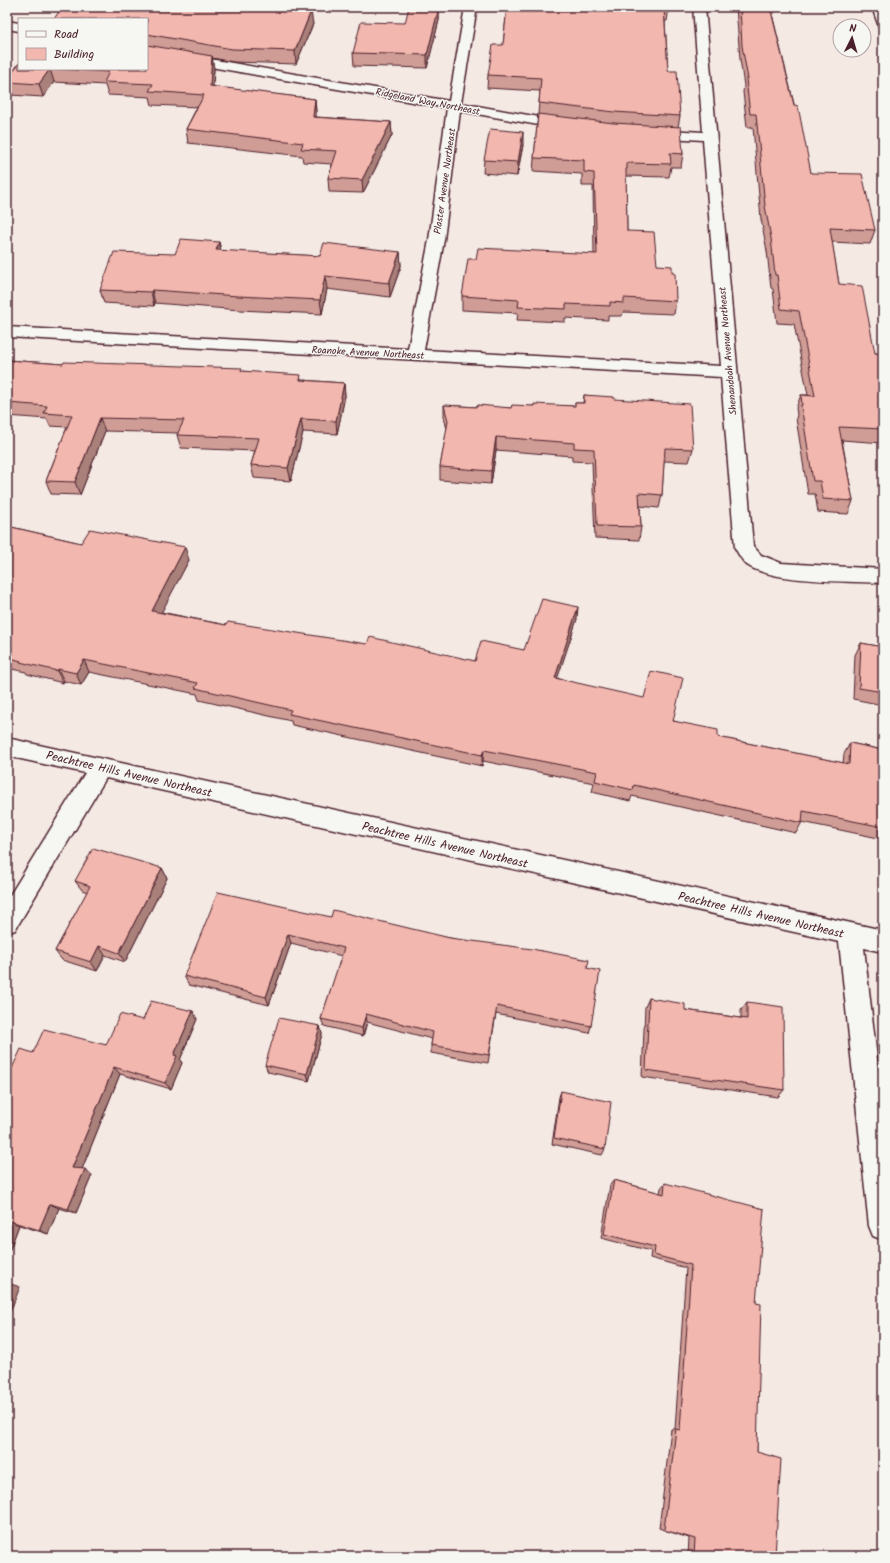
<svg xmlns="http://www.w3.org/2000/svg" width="890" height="1563" font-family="Kalam,sans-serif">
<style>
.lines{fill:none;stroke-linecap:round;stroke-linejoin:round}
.minor-casing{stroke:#4a1f2b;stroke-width:3}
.minor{fill:#f6f6f2;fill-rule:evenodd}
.wall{fill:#d09d96;stroke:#4a1f2b}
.shaded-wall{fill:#a9807a;stroke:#4a1f2b}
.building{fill:#f2b7ae;stroke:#4a1f2b}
.labels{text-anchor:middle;stroke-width:3;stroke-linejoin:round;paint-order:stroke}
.far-street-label{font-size:10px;fill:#4a1f2b;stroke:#f6f6f2}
.street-label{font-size:12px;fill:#4a1f2b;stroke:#f6f6f2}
</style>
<rect width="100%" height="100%" fill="#f5e9e4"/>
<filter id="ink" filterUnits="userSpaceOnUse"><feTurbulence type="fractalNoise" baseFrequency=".025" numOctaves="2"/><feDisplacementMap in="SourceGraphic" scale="8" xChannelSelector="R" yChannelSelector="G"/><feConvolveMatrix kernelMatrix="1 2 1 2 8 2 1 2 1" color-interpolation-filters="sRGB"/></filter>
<g filter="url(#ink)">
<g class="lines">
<!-- minor casing -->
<g class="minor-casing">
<path id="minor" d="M465 7H477L461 103 567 122 572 123 574 126 572 129 567 130 460 111 444 240 424 350 721 366 703 140 651 137 646 136 644 133 646 130 651 129 703 132 693 7H705L753 546 761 555 781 563 883 569V583C850 581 773 583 747 565 742 561 738 553 735 548L721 377 7 337V327L408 349 429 240 447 108 147 56V48L449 101Z
M872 7H883V28L879 27Z
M7 21 19 23V31L7 29Z
M7 738 883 930V952L864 948 883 1110V1240L873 1236 869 1226 839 942 106 778 15 930 7 933V900L85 773 7 756Z"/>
</g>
<!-- minor -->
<use href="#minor" class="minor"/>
</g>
<!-- wall -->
<path class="wall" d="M62 7H306V11L313 24 296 64 234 62 212 58 214 69 213 87 315 99 316 112V117L391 122 392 135 363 193 329 192 328 178 332 164 303 162 302 156 188 143 186 129 197 107 152 105 150 97 108 95 105 85 54 82 43 97 10 95 7 87V80L19 69H147V19Z
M439 7V20L427 68 354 66 353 53 405 23Z
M507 7 669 8 667 21H665L668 71 680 116 678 127 683 154 681 167H671L669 177 626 176 627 231 657 265 672 273 676 301 674 314 623 312 622 316H608V320L565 318V322L517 320 518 313 462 310V296L476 259 594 254 593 186H582V174L533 171 540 91 487 88 488 75 503 45Z
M736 7H775L773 18 811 173 875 230 870 244 832 242 839 284 875 353 883 354V443L842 440 853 501 848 514 818 512 815 494H808L796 418 797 415 796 408 801 395H808L794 324 777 323 773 289 771 288 767 251 761 219 753 127H747L743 92 744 86 740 59Z
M523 145 517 176 483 173 484 160Z
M219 242 221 251 320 256 400 252 401 266 390 297 327 289 322 314 240 310 155 303 154 306 104 303 100 290 175 254Z
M7 360 63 364 243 371 302 380 344 383 345 396 337 434 303 432 291 481 254 478 251 465 255 451 181 448 177 435 178 433 105 431 80 495 51 494 46 481 67 427 50 426 47 419 7 416Z
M584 395 614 399 693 449 689 462 664 461 662 495 659 508 640 506 641 527 639 540 595 538 592 462 572 461V456L496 450 491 484 440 480V467L447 429 444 418V405L477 407 511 408 534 406H575V403H583Z
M7 526 81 543 189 560 161 612 226 625 475 661 524 650 577 619 557 678 718 737 843 763 844 754 850 743 883 750V839L802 822 796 833 632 796 630 801 592 792 594 783 483 761 482 766 292 725 291 721 199 700 197 694 89 672 81 685 64 681 63 683 27 674 26 672 7 668Z
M861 643 883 647V705L853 699 855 655Z
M162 868 167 878 125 962 105 955 97 971 62 960 55 951 87 892 82 890 75 881Z
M331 917 450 938 587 968 591 1026 589 1033 496 1014 488 1063 431 1053V1045L432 1039 367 1022 363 1036 324 1026 321 1019 342 956 291 943 269 1005 189 985 184 976Z
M649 998 685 1010 741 1018V1010L747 1002 784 1090 778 1097 642 1077 645 1007Z
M197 1019 180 1060 182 1063 171 1089 120 1074 82 1169 92 1175 76 1213 59 1208 48 1234 19 1225 7 1257 9 1119 7 1118V1094L10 1088 7 1086V1079L33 1053 106 1045 143 1020Z
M320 1026 322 1034 309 1081 268 1072 265 1065Z
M561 1091 605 1149 602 1155 552 1144 559 1097Z
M614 1180 660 1193 661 1188 665 1183 756 1303 757 1452 775 1556H688L689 1538 664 1530 659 1528 671 1429H675L686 1268 650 1258 651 1251 601 1238 610 1185Z"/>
<!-- shaded-wall -->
<path class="shaded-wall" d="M302 7H306V14L300 11Z
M439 7V20L427 68V55Z
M311 11 313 24 296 64 295 51Z
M212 56 214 69 212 100 210 86Z
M50 69 54 82 43 97 39 84Z
M315 99 316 112 315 130 313 117Z
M391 122 392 135 363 193 362 180Z
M523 132V145L517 176 518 162Z
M219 242 222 256 216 250Z
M400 252 401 266 390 297 389 283Z
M325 276 327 289 322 314 320 300Z
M152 290 155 303 154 306 151 292Z
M344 383 345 396 337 434 336 421Z
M100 418 105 431 80 495 75 482Z
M301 419 303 432 291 481 288 468Z
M496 437V450L491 484V471Z
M185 547 189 560 156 623 152 611Z
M578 607 577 619 554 689 555 678Z
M84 660 89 672 81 685 76 673Z
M58 669 64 681 63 683 57 671Z
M484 750 483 761 482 766V755Z
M162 868 167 878 125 962 119 953Z
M288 934 291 943 269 1005 266 997Z
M99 946 105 955 97 971 91 962Z
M193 1011 197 1019 180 1060 182 1063 171 1089 165 1083 174 1055Z
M366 1014 367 1022 363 1036 362 1028Z
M320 1026 322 1034 309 1081 307 1074Z
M114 1067 120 1074 80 1174 72 1168Z
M85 1169 92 1175 76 1213 68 1209Z
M50 1204 59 1208 48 1234 39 1230Z
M10 1221 19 1225 7 1257V1229Z
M11 1284 20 1287 7 1320V1293Z"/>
<!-- building -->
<path class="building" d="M62 7H302L300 11H311L295 51 232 49 147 34V19H54Z
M409 7H439L427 55 353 53 361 22 405 23Z
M507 7H668L669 8H664L668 71H677L680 116 614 112 539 103 541 78 488 75 493 45H503Z
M740 7H770L794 105 798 106 811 173 862 174 875 230 830 228 839 284 862 286 875 353 883 354V429L839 427 853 501 823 499 820 481H813L801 405H802L801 395 815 396 799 311 781 309 777 275H775L771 238 765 206 756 114H750L746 79H748L742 46Z
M147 45 212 56 210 86 315 99 313 117 391 122 362 180 328 178 337 151 301 149 303 143 186 129 204 95 149 91 153 84 104 82 109 72 56 69H147Z
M19 63V69H50L39 84 7 82V80Z
M538 114 614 123 681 127 683 154 670 153 671 164 627 163V169H626L627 231 654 232 657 265 672 266V273H675L676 301 624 298V303L610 302V306L566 304V309L518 307 519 300 462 296 468 259H476L478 248 597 254 594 173 584 172V160L534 158Z
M490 129 523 132 518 162 484 160Z
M181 239 219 242 216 250 320 256 324 243 400 252 389 283 325 276 320 300 238 296 152 290 151 292 100 290 114 252 175 254Z
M7 360 63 364 64 362 242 368 241 371 301 375 300 380 344 383 336 421 301 419 288 468 251 465 259 438 177 435 184 420 100 418 75 482 46 481 72 415 44 413 47 406 7 403Z
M584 395 614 397V399L690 404 693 449 665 448 662 495 639 493 641 527 597 526 594 449 574 448V443L496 437 491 471 440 467 448 421 444 405 477 407 478 405 511 408 512 405 534 406V404L575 406V403H584Z
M7 526 81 543 90 529 185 547 152 611 226 625 228 622 367 644 370 637 475 661 481 641 524 650 542 599 578 607 555 678 644 698 651 671 683 678 673 721 718 730V737L849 764 850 743 883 750V827L803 811 802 823 634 785 633 790 595 781 597 772 484 750 482 755 289 714 291 710 195 688 198 683 84 660 76 673 58 669 57 671 20 662 21 661 7 657Z
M861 643 883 647V692L859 688Z
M93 848 162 868 119 953 99 946 91 962 55 951 90 886 75 881Z
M218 892 331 917 333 910 450 938 532 949 589 960 587 968 600 971 591 1026 497 1006 489 1055 431 1045 433 1032 366 1014 362 1028 321 1019 344 948 288 934 266 997 184 976Z
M649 998 685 1004V1010L747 1019V1002L783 1007 784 1090 646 1070Z
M151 1001 193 1011 174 1055 177 1056 165 1083 114 1067 72 1168 85 1169 68 1209 50 1204 39 1230 10 1221 7 1229V1123L11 1115 7 1114V1094L11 1086 7 1085V1079L21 1049 33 1053 44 1029 106 1045 120 1014 143 1020Z
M279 1018 320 1026 307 1074 265 1065Z
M561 1091 611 1102 605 1149 554 1138Z
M614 1180 664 1194 665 1183 764 1209 756 1303 761 1304 757 1452 781 1459 775 1556H694L695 1539 664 1530 676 1429 680 1430 691 1265 654 1255 655 1247 604 1234Z
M7 1283 11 1284 7 1293Z"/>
</g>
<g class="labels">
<!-- far-street labels -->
<g class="far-street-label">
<text transform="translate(428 101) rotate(11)" y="4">Ridgeland Way Northeast</text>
<text transform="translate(444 181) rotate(-82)" y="4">Plaster Avenue Northeast</text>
<text transform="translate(727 351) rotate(-95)" y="4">Shenandoah Avenue Northeast</text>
<text transform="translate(368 352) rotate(3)" y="4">Roanoke Avenue Northeast</text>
</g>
<!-- street labels -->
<g class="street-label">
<text transform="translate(129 774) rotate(13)" y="4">Peachtree Hills Avenue Northeast</text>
<text transform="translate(445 845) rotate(13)" y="4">Peachtree Hills Avenue Northeast</text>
<text transform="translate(761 915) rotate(13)" y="4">Peachtree Hills Avenue Northeast</text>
</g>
</g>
<!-- margin -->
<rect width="890" height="1563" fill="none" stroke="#f6f6f2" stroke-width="24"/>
<rect x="12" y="12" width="866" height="1539" fill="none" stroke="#4a1f2b" stroke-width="1.5" filter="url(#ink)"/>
<!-- legend -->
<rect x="18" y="18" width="130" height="52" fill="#f6f6f2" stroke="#b1a0a2"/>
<rect x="26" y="31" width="20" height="6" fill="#f6f6f2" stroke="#b1a0a2"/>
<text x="54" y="38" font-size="12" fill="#4a1f2b">Road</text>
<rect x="26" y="48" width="20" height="12" fill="#f2b7ae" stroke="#b1a0a2"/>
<text x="54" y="58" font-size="12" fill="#4a1f2b">Building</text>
<!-- north arrow -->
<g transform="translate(852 38) rotate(5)"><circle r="19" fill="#f6f6f2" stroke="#b1a0a2"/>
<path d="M0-3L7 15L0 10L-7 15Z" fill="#4a1f2b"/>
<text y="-6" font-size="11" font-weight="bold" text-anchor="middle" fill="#4a1f2b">N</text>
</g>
</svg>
